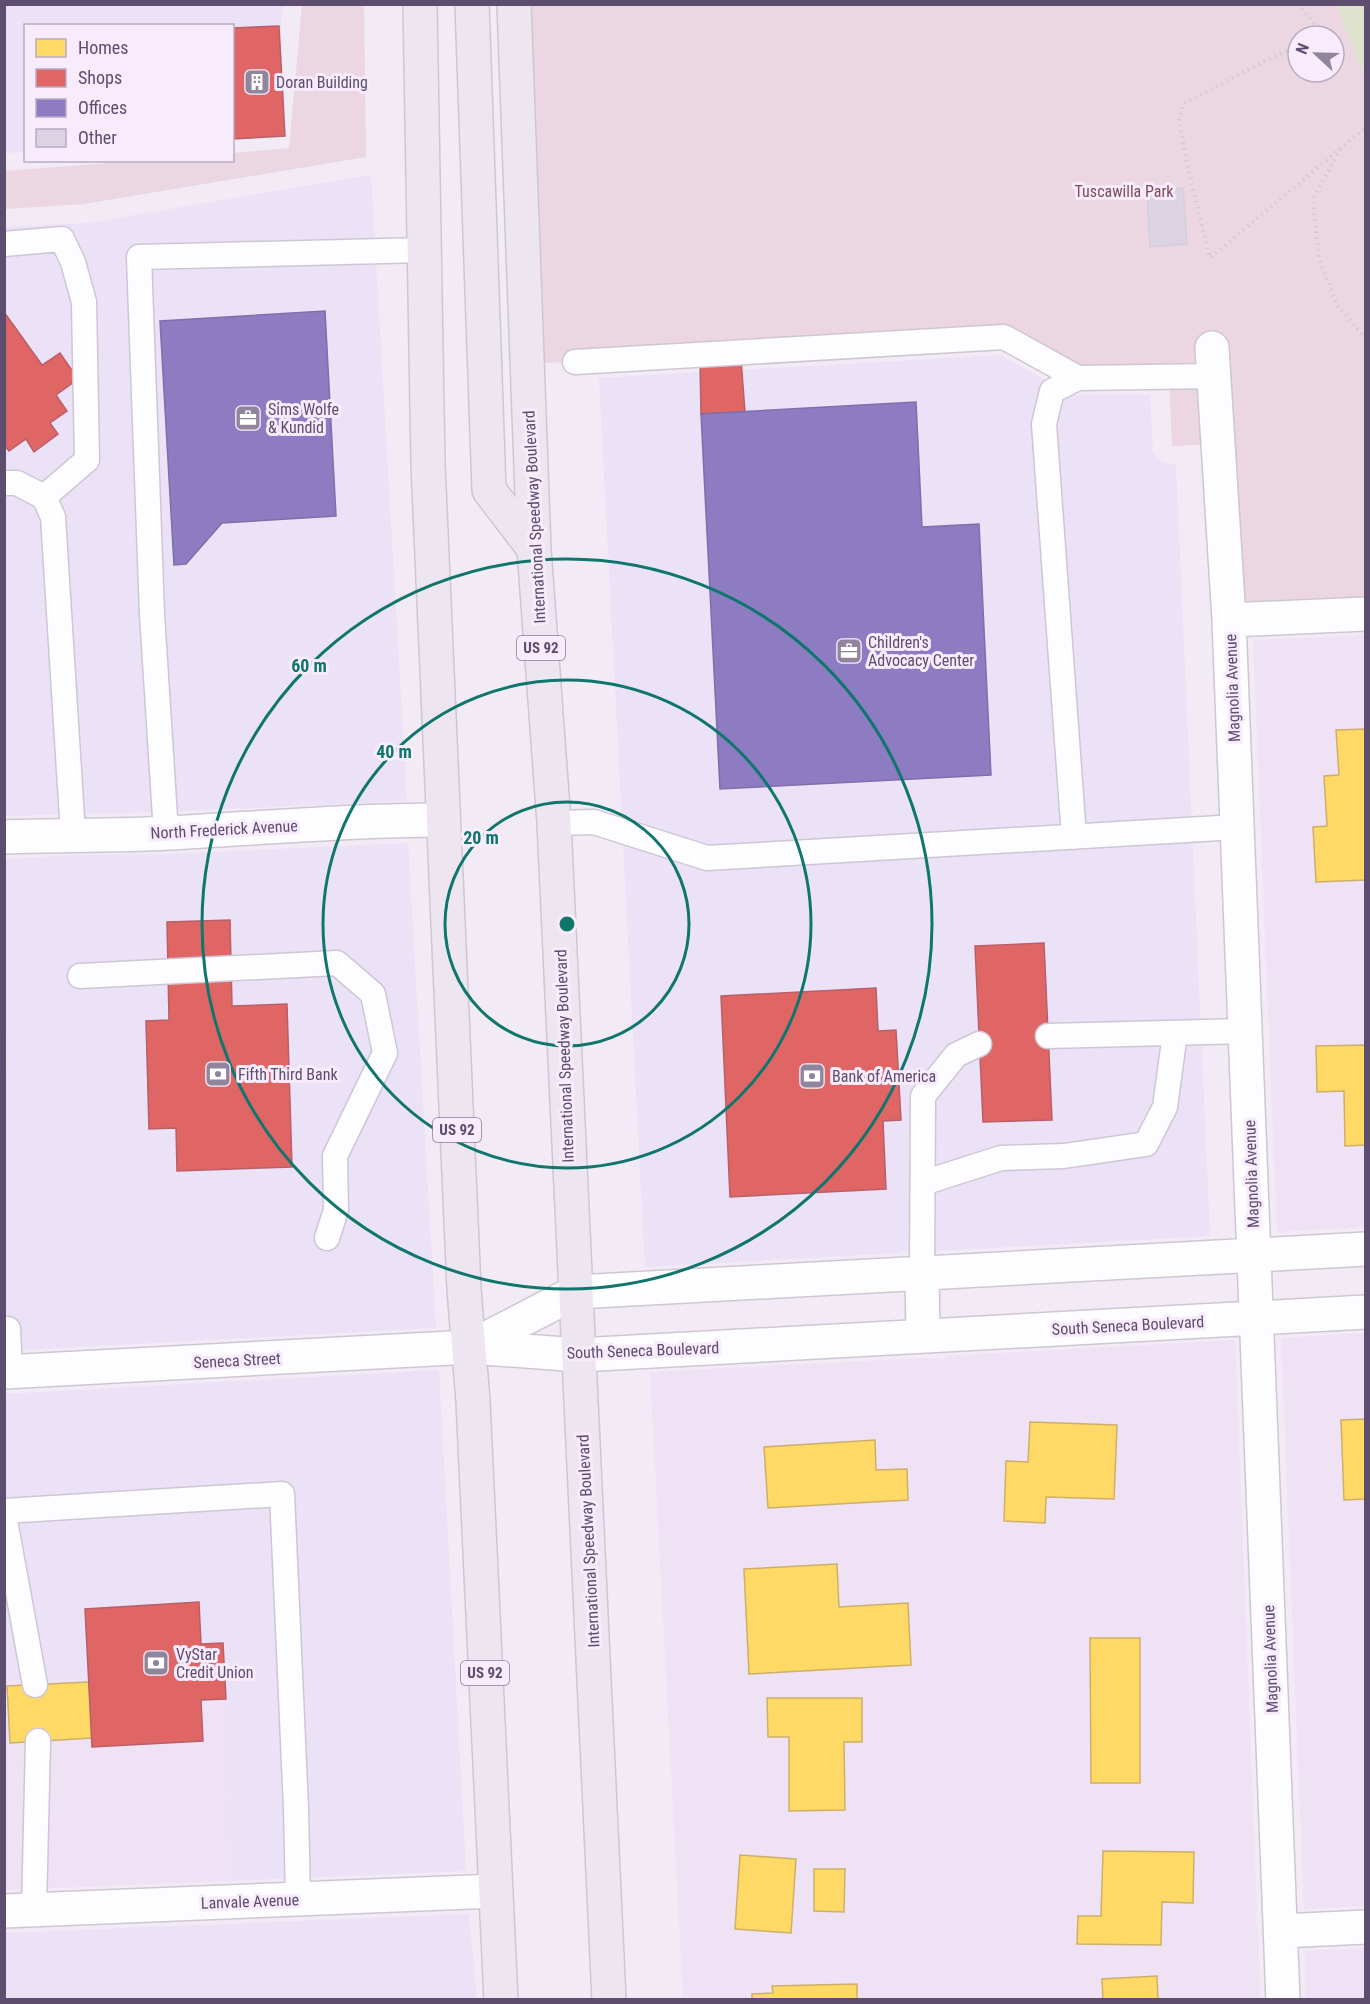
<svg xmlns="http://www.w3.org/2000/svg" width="1370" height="2004" font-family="'Roboto Condensed',sans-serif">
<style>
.residential{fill:#efe2f5}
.commercial{fill:#ebe2f7}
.green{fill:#ebd6e1;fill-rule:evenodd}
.water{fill:#dfe3ce}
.homes{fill:#ffd966;stroke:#ceaf69;stroke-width:1.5}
.shops{fill:#e06666;stroke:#b95f69;stroke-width:1.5}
.offices{fill:#8e7cc3;stroke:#7f6eaa;stroke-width:1.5}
.building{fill:#dbd3e1;stroke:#d6cddd;stroke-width:1.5}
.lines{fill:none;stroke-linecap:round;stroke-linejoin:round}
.lane-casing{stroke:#cec7d3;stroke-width:27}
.street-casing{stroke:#cec7d3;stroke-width:36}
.primary-casing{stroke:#cdc7d3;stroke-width:36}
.path{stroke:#d0cbd5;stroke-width:4;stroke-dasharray:1.5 4.5;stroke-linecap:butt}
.lane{stroke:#fdfcfe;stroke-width:24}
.street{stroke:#fdfcfe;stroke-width:33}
.primary{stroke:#ede6f0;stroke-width:33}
.ring{fill:none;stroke:#0f766e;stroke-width:3}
.labels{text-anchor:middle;stroke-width:6;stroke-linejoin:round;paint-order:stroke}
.shield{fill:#f7ebfc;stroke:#8b7d99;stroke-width:1.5}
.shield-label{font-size:15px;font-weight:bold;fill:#5d4e6f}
.poi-label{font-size:16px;fill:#5d4e6f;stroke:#f7ebfc;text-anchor:start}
.park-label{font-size:16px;fill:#7e4e58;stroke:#f7ebfc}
.street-label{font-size:16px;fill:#5d4e6f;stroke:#f7ebfc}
.centre{fill:#0f766e;stroke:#f7ebfc;stroke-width:3}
.ring-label{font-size:18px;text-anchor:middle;font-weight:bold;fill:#0f766e;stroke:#f7ebfc;stroke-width:6;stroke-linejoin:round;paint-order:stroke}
</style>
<rect width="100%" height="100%" fill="#f2eaf5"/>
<!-- residential -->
<path class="residential" d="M1365 635V1227L1277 1232 1253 640Z
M5 1011 10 1069H5Z
M1365 1333V1906L1304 1909 1281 1338Z
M1235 1340 1257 1911 1255 1912 1258 1931 1260 1999H683L650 1372 925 1358 946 1359 947 1356Z
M228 1669 232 1881 5 1890V1680Z
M1365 1948V1999H1306L1305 1951Z"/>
<!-- commercial -->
<path class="commercial" d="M5 5H283L271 132 233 135 232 26H26L25 152 5 153Z
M371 175 407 801 163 812 5 816V227L87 223Z
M1000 355 1074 395H1150L1153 452 1162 462 1176 465 1210 1236 919 1252 899 1251 898 1253 645 1267 599 378Z
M408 843 436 1328 5 1351 4 1069H10L4 1011 5 859 75 855 169 854Z
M439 1370 466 1871 232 1881 228 1669 5 1680V1394Z
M469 1914 477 1999H5V1933Z"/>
<!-- green -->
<path class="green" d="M302 5H364L366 157 84 204 5 209V171L137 161 232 160 233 153 289 148Z
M514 5H1365V614L1229 620 1218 444 1172 446 1169 376 1078 378 1004 337 527 364ZM1298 36H1334V72H1298Z"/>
<!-- water -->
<path class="water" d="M1336 5H1361L1365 15V79Z"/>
<!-- homes -->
<path class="homes" d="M1366 729V880L1316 882 1313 827 1327 826 1324 776 1339 775 1336 730Z
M1366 1045V1145L1345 1146 1344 1091 1317 1092 1316 1046Z
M1366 1419V1499L1344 1500 1341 1420Z
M1030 1422 1117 1425 1114 1499 1046 1497 1045 1523 1004 1521 1006 1461 1028 1462Z
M875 1440 876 1470 907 1469 908 1500 768 1508 764 1447Z
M837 1564 839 1607 908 1603 911 1665 749 1674 744 1569Z
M1090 1638H1140V1783H1091Z
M89 1682 92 1738 10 1743 7 1686Z
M767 1698H862V1742H844L845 1810 789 1811V1737H768Z
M1103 1851 1194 1852 1193 1903 1162 1902 1161 1945 1077 1944 1078 1916H1101Z
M740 1855 796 1859 791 1933 735 1929Z
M814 1869H845L844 1912 814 1911Z
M1157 1976 1158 2000H1103L1102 1979Z
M857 1984V2000H752V1994L773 1993 772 1986Z"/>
<!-- shops -->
<path class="shops" d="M279 26 285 136 232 139V28Z
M4 312 42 365 60 353 78 379 56 395 67 411 50 423 58 434 34 452 26 439 9 451 4 445Z
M741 359 745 412 701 414 700 362Z
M230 920 232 1006 287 1004 292 1167 177 1171 176 1128 149 1129 146 1021 169 1020 167 922Z
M1044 943 1052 1120 983 1122 975 946Z
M876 988 878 1031 896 1030 901 1120 883 1121 886 1189 730 1197 721 996Z
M199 1602 201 1644 223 1643 226 1699 201 1700 203 1741 92 1747 85 1609Z"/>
<!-- offices -->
<path class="offices" d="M325 311 336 516 222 523 186 564 174 565 160 321Z
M916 402 922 527 979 524 991 775 720 789 701 414Z"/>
<!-- building -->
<path class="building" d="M1183 188 1187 244 1150 247 1147 190Z"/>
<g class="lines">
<!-- lane casing -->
<g class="lane-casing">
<path id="lane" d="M4 244 62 239 73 262 84 302 87 460 44 497
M575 362 1004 337 1078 378
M4 483H17L44 497 53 517 73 834
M554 823 594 822 707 858 1237 827
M166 833 152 614 139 257 424 250
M1074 837 1044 424 1052 391 1078 378 1214 376
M80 976 337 963 373 994 385 1053 335 1156 336 1210 327 1238
M1048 1036 1246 1031
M923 1183 1001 1158 1064 1156 1146 1144 1165 1107 1175 1033
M922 1273 923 1096 956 1055 979 1044
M8 1329 10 1372
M4 1511 282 1494 296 1808 298 1899
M4 1515 35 1685
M34 1910 38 1741"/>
</g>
<!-- street casing -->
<g class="street-casing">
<path id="street" d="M1212 348 1229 620 1283 2000
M1229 620 1366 614
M4 837C59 835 114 836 169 833 260 828 352 820 443 820
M922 1273 923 1336
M470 1347 576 1292 1366 1249
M4 1372 470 1347 579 1355 1366 1312
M4 1911 495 1891
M1281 1931 1366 1927"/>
</g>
<!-- primary casing -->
<g class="primary-casing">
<path id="primary" d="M420 4 428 464 464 1289 473 1401 501 2000
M472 4 489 490 534 549
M514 4 534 549 554 823 609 2000"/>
</g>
<!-- path -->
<path class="path" d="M1298 4 1316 26 1315 36
M1298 46 1267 60 1183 104 1179 120 1187 164 1210 258 1366 127
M1341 149 1313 198 1319 258 1337 305 1366 339"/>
<!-- lane -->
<use href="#lane" class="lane"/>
<!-- street -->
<use href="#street" class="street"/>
<!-- primary -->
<use href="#primary" class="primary"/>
</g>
<!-- distance rings -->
<g class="ring">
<circle cx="567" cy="924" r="122"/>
<circle cx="567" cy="924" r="244"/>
<circle cx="567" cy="924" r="365"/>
</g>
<!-- icons -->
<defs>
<g id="building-square" transform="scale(1.35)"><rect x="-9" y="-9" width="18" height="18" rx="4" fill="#91859e" stroke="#f7ebfc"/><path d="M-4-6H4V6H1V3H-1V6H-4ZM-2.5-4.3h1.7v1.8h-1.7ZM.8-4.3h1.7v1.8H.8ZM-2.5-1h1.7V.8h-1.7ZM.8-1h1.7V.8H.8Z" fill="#fff"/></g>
<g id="office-square" transform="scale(1.35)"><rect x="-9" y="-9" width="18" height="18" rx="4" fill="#91859e" stroke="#f7ebfc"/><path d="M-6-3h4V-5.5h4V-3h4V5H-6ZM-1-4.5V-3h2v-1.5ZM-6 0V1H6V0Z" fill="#fff"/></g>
<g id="bank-square" transform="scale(1.35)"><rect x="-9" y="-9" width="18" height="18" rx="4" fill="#91859e" stroke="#f7ebfc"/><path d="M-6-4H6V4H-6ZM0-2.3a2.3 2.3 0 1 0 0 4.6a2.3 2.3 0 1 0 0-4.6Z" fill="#fff"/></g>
</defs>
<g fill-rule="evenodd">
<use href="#building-square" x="257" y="82"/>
<use href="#office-square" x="248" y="418"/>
<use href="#office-square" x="849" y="651"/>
<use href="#bank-square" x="218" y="1074"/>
<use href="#bank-square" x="812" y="1076"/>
<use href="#bank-square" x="156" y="1663"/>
</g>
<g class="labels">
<!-- shield labels -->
<g class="shield">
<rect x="517" y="636" width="48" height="24" rx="4.5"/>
<rect x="433" y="1118" width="48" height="24" rx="4.5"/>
<rect x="461" y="1661" width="48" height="24" rx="4.5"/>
</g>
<g class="shield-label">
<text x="541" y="653">US 92</text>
<text x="457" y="1135">US 92</text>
<text x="485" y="1678">US 92</text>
</g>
<!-- poi labels -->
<g class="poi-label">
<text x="276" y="88">Doran Building</text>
<text x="268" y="415">Sims Wolfe<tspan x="268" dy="18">&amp; Kundid</tspan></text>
<text x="868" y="648">Children's<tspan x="868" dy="18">Advocacy Center</tspan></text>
<text x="238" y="1080">Fifth Third Bank</text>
<text x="832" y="1082">Bank of America</text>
<text x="176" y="1660">VyStar<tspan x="176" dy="18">Credit Union</tspan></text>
</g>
<!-- park labels -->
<g class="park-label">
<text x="1124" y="197">Tuscawilla Park</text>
</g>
<!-- street labels -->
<g class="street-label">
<text transform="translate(534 517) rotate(-93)" y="6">International Speedway Boulevard</text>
<text transform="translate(1232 688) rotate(-92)" y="6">Magnolia Avenue</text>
<text transform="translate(224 829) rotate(-3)" y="6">North Frederick Avenue</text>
<text transform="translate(564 1056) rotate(-92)" y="6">International Speedway Boulevard</text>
<text transform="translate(1251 1174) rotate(-92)" y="6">Magnolia Avenue</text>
<text transform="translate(1128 1325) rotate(-3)" y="6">South Seneca Boulevard</text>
<text transform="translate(643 1350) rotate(-2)" y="6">South Seneca Boulevard</text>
<text transform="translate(237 1360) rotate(-3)" y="6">Seneca Street</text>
<text transform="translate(588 1541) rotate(-93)" y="6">International Speedway Boulevard</text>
<text transform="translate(1270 1659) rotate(-92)" y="6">Magnolia Avenue</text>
<text transform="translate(250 1901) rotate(-2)" y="6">Lanvale Avenue</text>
</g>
</g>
<circle cx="567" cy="924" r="9" class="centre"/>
<g class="ring-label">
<text x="309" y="672">60 m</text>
<text x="394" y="758">40 m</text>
<text x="481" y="844">20 m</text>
</g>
<!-- border -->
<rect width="1370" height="2004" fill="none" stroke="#5d4e6f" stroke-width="12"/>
<!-- legend -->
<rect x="24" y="24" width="210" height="138" fill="#f7ebfc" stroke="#b9acc4" stroke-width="1.5"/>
<rect x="36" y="39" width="30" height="18" fill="#ffd966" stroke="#b9acc4" stroke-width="1.5"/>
<text x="78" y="54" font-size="18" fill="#5d4e6f">Homes</text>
<rect x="36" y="69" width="30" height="18" fill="#e06666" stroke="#b9acc4" stroke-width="1.5"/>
<text x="78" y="84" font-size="18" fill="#5d4e6f">Shops</text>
<rect x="36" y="99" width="30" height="18" fill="#8e7cc3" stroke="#b9acc4" stroke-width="1.5"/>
<text x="78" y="114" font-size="18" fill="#5d4e6f">Offices</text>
<rect x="36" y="129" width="30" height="18" fill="#dbd3e1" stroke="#b9acc4" stroke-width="1.5"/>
<text x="78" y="144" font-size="18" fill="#5d4e6f">Other</text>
<!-- north arrow -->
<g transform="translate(1316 54) rotate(292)"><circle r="28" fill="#f7ebfc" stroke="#b9acc4" stroke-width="1.5"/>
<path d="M0-4.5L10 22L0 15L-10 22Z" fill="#91859e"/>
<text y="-9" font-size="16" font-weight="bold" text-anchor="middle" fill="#5d4e6f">N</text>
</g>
</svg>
